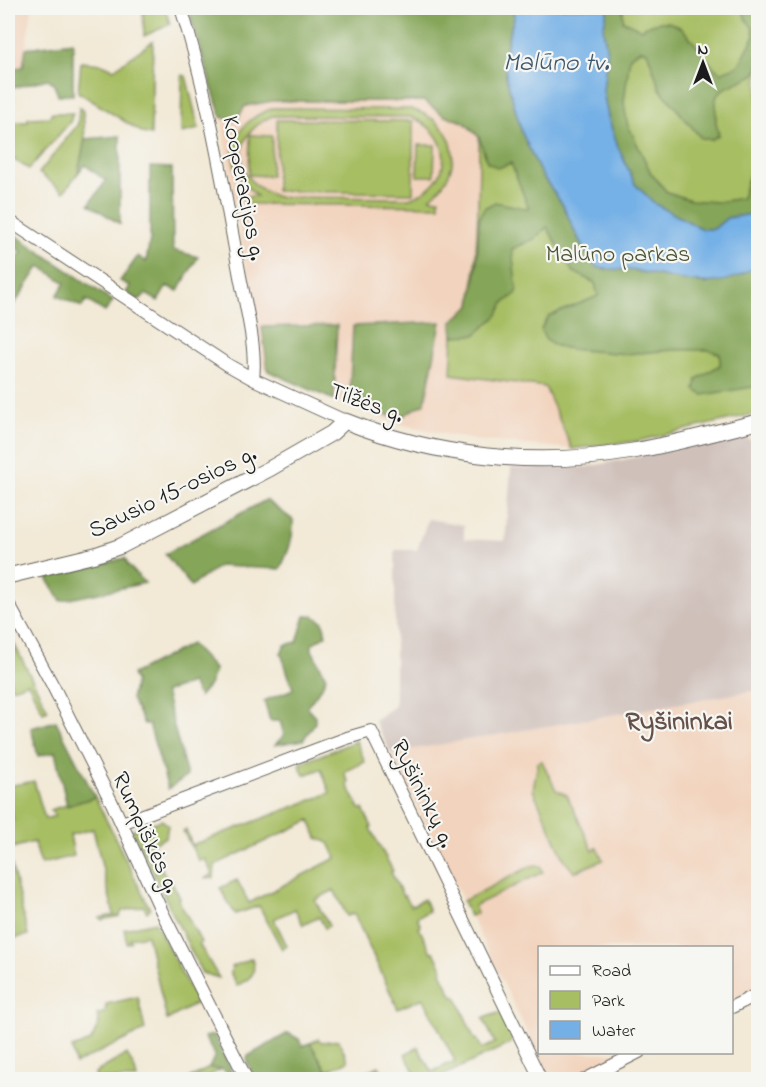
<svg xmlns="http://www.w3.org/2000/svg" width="766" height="1087" font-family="'Indie Flower',sans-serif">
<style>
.built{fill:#f2d4be}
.industrial{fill:#cfc0ba}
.green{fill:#a7be63;stroke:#626d40;stroke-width:1.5;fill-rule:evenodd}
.forest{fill:#85a559;stroke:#50603a;stroke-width:1.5}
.water{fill:#74b0e6;stroke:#486681;stroke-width:1.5}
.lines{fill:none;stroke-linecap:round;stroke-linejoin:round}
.minor-casing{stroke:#67645d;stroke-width:14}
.major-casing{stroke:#67645d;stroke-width:17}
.minor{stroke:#fff;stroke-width:12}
.major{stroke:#fff;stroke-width:15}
.labels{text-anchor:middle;stroke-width:4.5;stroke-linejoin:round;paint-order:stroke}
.street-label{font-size:24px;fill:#1c1c1c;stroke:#f6f6f2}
.park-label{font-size:24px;fill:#4d5535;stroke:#f6f6f2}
.water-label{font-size:26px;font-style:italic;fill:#3f576d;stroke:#f6f6f2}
.neighbourhood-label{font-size:26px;font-weight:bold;fill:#65504a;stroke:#f6f6f2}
</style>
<rect width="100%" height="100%" fill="#f6f6f2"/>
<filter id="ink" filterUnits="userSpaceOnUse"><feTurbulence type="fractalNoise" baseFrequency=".0167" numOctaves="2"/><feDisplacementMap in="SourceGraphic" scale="12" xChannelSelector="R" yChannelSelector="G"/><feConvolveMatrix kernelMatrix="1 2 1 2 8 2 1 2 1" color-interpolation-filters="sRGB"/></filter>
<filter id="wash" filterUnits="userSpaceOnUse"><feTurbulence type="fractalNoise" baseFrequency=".008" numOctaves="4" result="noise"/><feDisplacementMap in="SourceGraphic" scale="24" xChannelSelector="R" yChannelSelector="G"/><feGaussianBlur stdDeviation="1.35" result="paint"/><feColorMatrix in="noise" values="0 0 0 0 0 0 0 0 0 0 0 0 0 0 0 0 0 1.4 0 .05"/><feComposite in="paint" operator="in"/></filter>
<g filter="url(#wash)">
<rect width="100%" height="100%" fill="#f2e9d6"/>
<!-- built -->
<path class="built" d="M8 8H32L23 67 8 69Z
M272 101H424L445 116 464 122 479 137 487 162 479 218 477 262 471 306 452 321 453 336 451 373 545 387 572 449 473 440 399 424 335 401 266 371 261 363 221 117 236 121 245 106Z
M758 690V987L732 1000V948H540V1052L626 1053 571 1079H550L391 753Z"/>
<!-- industrial -->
<path class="industrial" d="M740 437 750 439 758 453V690L391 753 374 720 395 706V550H417L428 519 464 525V539L505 541 511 468 586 467Z"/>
<!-- green -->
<path class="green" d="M143 8H165L170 24 144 36Z
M188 8H758V413L638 441 572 449 545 387 451 374 453 336 452 321 471 306C478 249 479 194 479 137L464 122 445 116 424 101H272L245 106 236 121 221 117Z
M153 41 151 135 143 133 78 92 81 62 102 64 114 69Z
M182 75 186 76 199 129 181 133Z
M79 107 83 111 85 139 78 173 64 192 39 173 78 124Z
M274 108 411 109C458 122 467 168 430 198L439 199V206L244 204V197L257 196C219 167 228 122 274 108ZM272 116 410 117C455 133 455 184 409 198L278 197C233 183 228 136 272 116Z
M51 113H73L70 122 29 169 8 156V122H28V118L50 117Z
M277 120 413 121V193L276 191Z
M250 135 272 136 271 176 249 175Z
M418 145H435L434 176H417Z
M8 632 48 710 43 712 28 683 11 688 8 670Z
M356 741 365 762 344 772 349 783 347 784 360 809H363L372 827 370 828 393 871 391 872 403 896H405L411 906 424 899 429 911 417 917 421 926 419 928 431 952H434L443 970 441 972 453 997 456 996 475 1040 477 1039 482 1049 495 1043 483 1018 502 1012 513 1033 511 1043 436 1079H418L405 1054 418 1047 432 1072 455 1061 423 998 398 1009 354 914 347 916 334 890 315 900 329 926 325 928 319 917 303 925 295 909 274 919 287 946 282 949 259 906 235 914 220 888 237 880 249 903 336 858 329 843 317 838 310 820 215 865 214 878H206L212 874 205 859 199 861 183 831 186 830 192 845 330 793 321 769 304 775 299 764Z
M542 761 556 790 567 795 593 851 597 847 603 860 574 872 565 861 533 790 538 762Z
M34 781 45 819 55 816 50 810 95 797 150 909 147 912 144 906 122 911 120 916 102 920 100 918 114 915 93 829 70 835 74 856 41 864 34 842 8 849V821L13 820 8 802V786Z
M162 820 168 825 166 837 152 844 157 854 155 855 168 881 171 880 180 898 178 899 201 942 199 944 219 978 202 973 132 830Z
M8 850 28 935 8 940Z
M537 865 541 867 543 872 474 906 477 913 470 916 463 901 531 866Z
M155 922 197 1003 167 1020 147 935 130 938 131 942 127 943 124 929Z
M252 958C257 976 251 977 237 986L230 972 232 971 231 967Z
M138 997 145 1030 75 1064 72 1048 91 1041 99 1023 97 1014 105 1013 106 1004Z
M318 1039 322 1042 339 1040 348 1061 327 1071 310 1043Z
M127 1054 135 1070 137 1079H96L95 1073Z
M379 1066 386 1079H352Z
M209 1068 222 1069 202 1079 186 1080Z"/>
<!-- forest -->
<path class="forest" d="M188 8H513L514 18 509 34 505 55 506 76 522 133 541 174 563 205 575 232 589 259 604 269 620 268 705 284 753 268 758 265V386L703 395 695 390 697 379 720 365V354L709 350H675L626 354 569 349 553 345 545 339 541 329 549 316 598 296 595 283 572 271 547 227 536 238 512 249 517 293 504 303 497 316 475 335 453 336 452 321 471 306 477 262 479 218 484 208 495 202 529 209 511 163 498 168 487 162 479 137 464 122 445 116 424 101H272L245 106 236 121 221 117Z
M608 8H623V21L641 29C684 4 692 50 720 73L738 66 754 37 753 28 745 18 743 8H758V69L754 75 723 89 716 97V123L719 135 711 140 701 138 660 89 647 51 640 50 630 56 624 102 627 123 651 173 667 192 691 200 718 202 742 198 758 146V213L727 218 714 229H702L655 204 635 184 618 147 608 117 603 91 607 53 603 28Z
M73 42V95H58L53 83 48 79 8 89V69L23 67 26 48Z
M120 136V224L89 204 106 181 85 165 78 173 85 139Z
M150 167 172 168 173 250 198 257 178 291 167 286 158 301 146 294 139 300 126 293 130 286 120 281 138 256 146 262 150 239Z
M8 230 113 301 105 312 86 300 82 307 57 296 65 283 40 266 16 302 11 307 8 305V268L22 252 8 242Z
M441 322 425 403 398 419 349 401 353 326Z
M337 325 334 400 268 371 262 327Z
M266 500 293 520C294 538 288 553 280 569L219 566 191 586 165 554Z
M125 558 128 565 145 583 61 601 47 578Z
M305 616H314L323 622 326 635 312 644V650L326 677 322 687 307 707 315 716V723L303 740 275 745 284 735 280 721H270L264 701 293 689 281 653 285 645 297 642Z
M191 644 215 670 209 685 199 697 192 683 165 692 187 776 168 789 149 724H144L131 699 135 682 132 674Z
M56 721 95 797 67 806 55 752 38 756 31 728Z
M288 1033 299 1039 302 1046 310 1043 327 1071 311 1079H254L247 1060 248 1056Z
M214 1035 232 1072 228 1074 222 1069 209 1068 215 1055 204 1037Z"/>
<!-- water -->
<path class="water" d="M513 8H608L603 28 607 53 603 91 608 117 618 147 635 184 655 204 702 229H714L727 218 758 213V265C716 295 684 279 637 271 624 269 609 270 596 267L575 232 563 205 541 174 522 133 506 76 505 55 509 34 514 18Z"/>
</g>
<g filter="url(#ink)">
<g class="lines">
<!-- minor casing -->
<g class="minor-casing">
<path id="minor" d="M181 8C208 94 223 182 239 271 245 304 257 346 253 379
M8 220 228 365 253 379 345 421
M8 603 53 686 112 803 162 912 247 1080
M122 823 347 738 371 731 541 1080
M732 1007 758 994
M584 1080 639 1052"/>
</g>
<!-- major casing -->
<g class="major-casing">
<path id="major" d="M8 576 95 555 121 546 271 468 332 433 345 421C435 457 537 468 633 451 675 444 717 432 758 422"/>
</g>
<!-- minor -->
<use href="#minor" class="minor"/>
<!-- major -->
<use href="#major" class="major"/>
</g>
</g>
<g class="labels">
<!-- street labels -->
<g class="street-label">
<text transform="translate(245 188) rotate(79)" y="8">Kooperacijos g.</text>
<text transform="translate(367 402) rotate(20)" y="8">Tilžės g.</text>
<text transform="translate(172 491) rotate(-26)" y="8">Sausio 15-osios g.</text>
<text transform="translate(424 793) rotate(64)" y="8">Ryšininkų g.</text>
<text transform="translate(147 832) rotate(65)" y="8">Rumpiškės g.</text>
</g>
<!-- park labels -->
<g class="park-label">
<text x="618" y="261">Malūno parkas</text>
</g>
<!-- water labels -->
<g class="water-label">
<text x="556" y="70">Malūno tv.</text>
</g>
<!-- neighbourhood labels -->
<g class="neighbourhood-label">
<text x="679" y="729">Ryšininkai</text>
</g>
</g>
<!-- margin -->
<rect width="766" height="1087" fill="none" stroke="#f6f6f2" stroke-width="30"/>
<!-- legend -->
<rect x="538" y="946" width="195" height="108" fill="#f6f6f2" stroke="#9f9f9c" stroke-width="1.5"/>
<rect x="550" y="966" width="30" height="9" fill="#ffffff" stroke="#9f9f9c" stroke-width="1.5"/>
<text x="592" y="976" font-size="18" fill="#1c1c1c">Road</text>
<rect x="550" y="991" width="30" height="18" fill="#a7be63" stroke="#9f9f9c" stroke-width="1.5"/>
<text x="592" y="1006" font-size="18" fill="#1c1c1c">Park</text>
<rect x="550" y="1021" width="30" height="18" fill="#74b0e6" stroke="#9f9f9c" stroke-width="1.5"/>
<text x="592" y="1036" font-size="18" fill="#1c1c1c">Water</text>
<!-- north arrow -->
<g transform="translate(703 63)" stroke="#f6f6f2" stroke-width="4.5" paint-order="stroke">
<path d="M0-4.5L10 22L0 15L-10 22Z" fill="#1c1c1c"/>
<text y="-9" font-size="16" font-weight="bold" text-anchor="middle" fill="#1c1c1c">N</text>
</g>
</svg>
